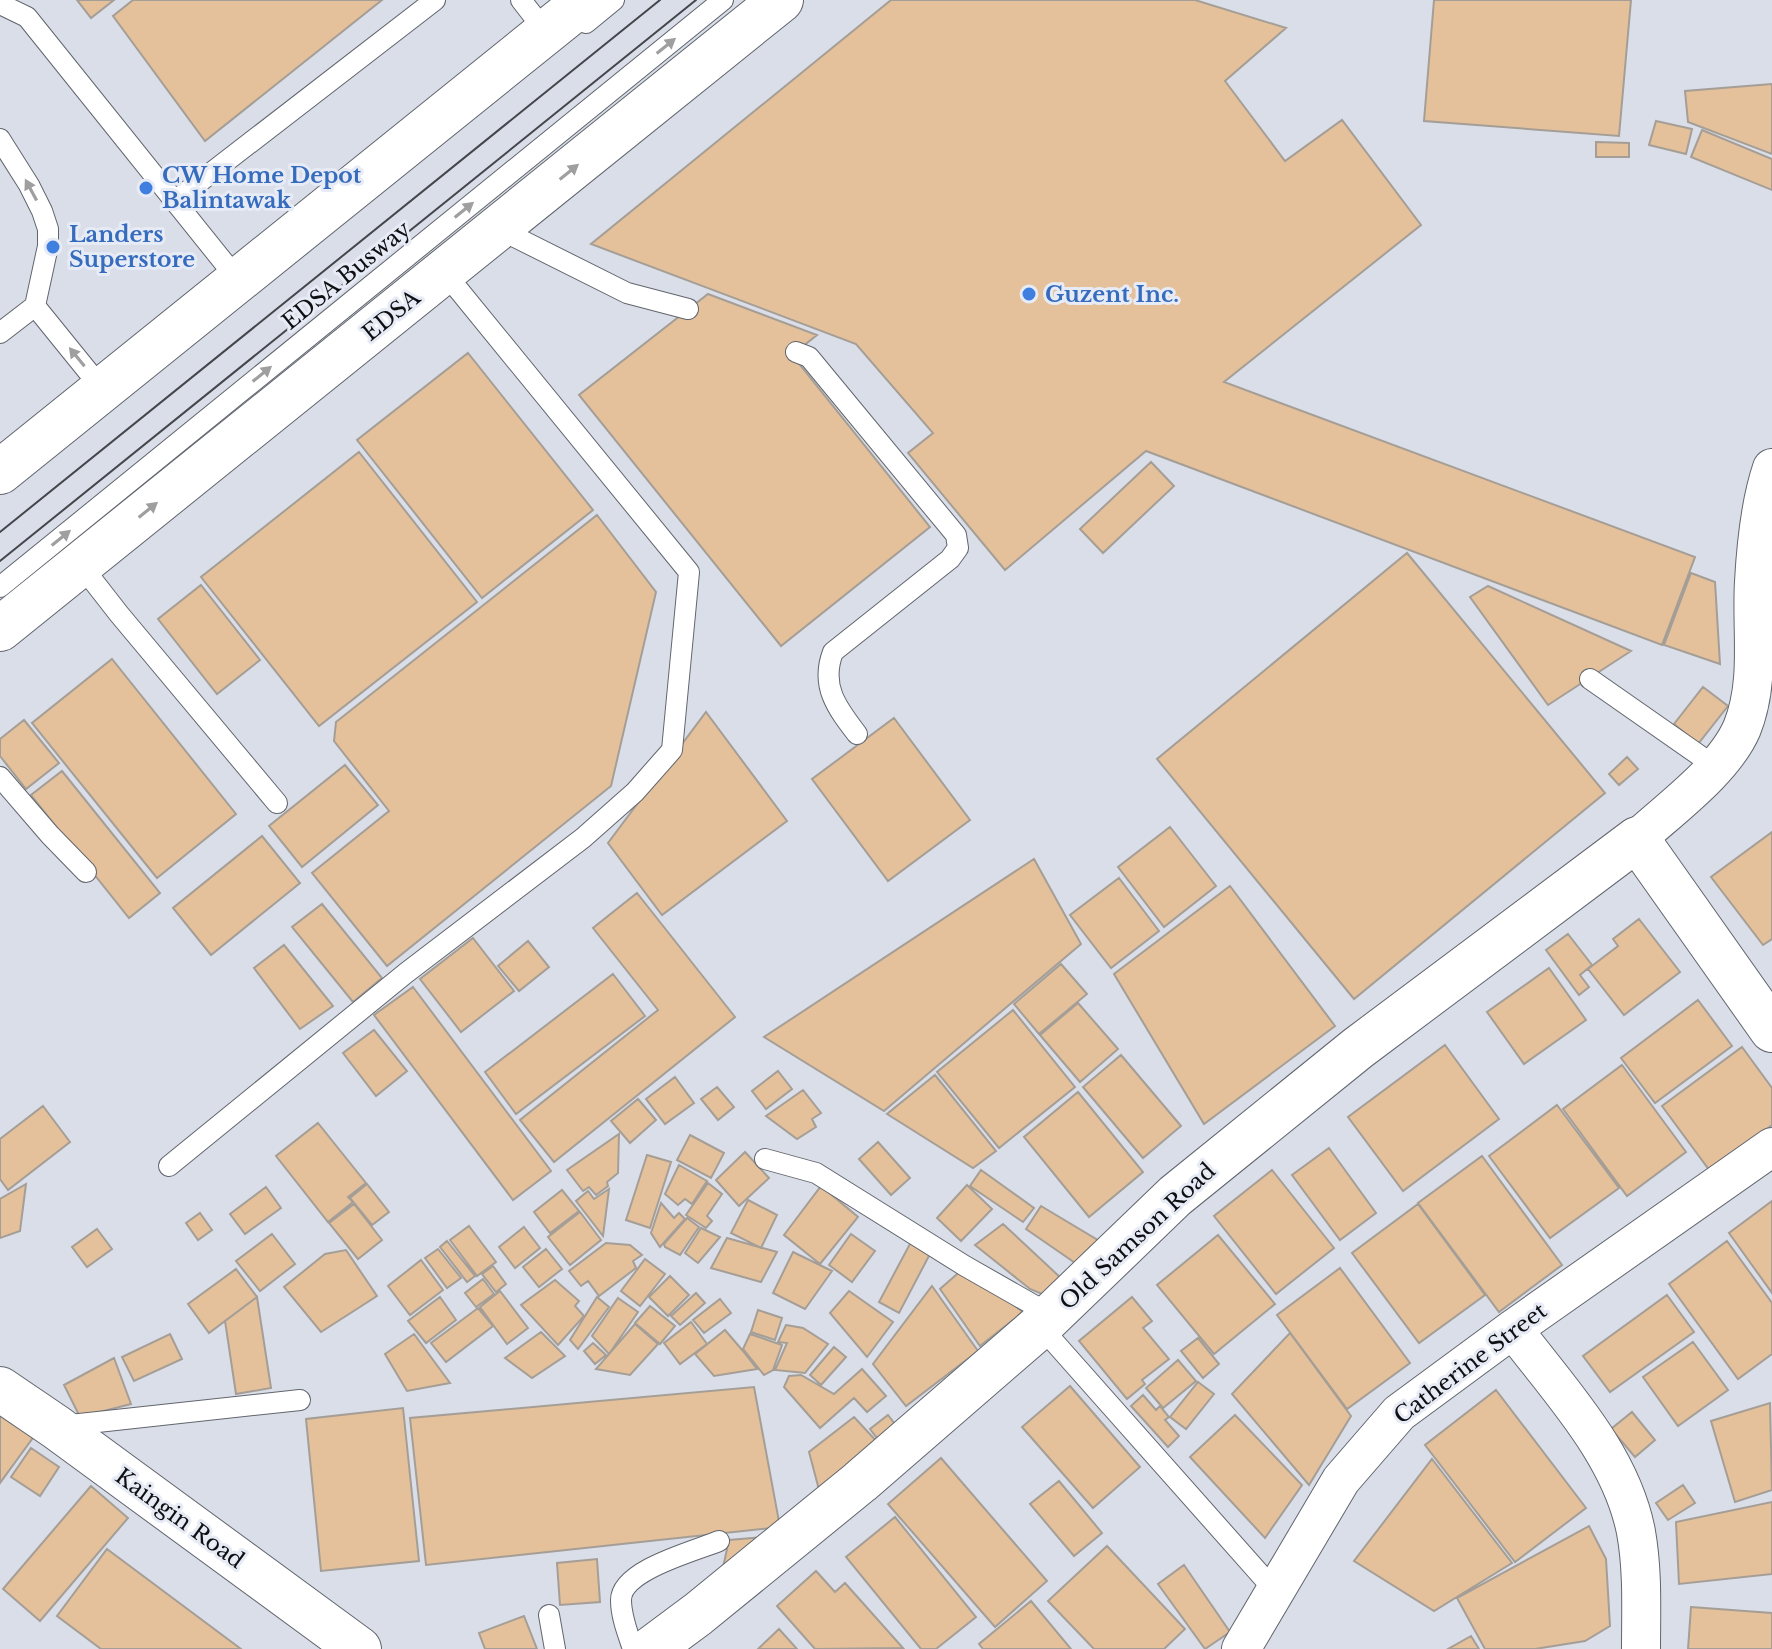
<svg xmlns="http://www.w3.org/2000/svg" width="1772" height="1649" font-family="'Libre Baskerville',serif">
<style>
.building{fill:#e4c19b;stroke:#a59e96;stroke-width:2}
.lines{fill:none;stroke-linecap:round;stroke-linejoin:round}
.lane-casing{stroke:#61656d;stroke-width:22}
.street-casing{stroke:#61656d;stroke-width:40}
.secondary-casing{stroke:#61656d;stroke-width:46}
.highway-casing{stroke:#61656d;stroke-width:46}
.lane{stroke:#fff;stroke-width:20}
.street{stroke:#fff;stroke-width:38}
.secondary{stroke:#fff;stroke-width:44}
.highway{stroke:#fff;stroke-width:44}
.tram{stroke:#44464b;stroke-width:2}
.oneway{fill:#9f9fa0}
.shop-dot{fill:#3f7fe0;stroke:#e7ebf5;stroke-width:3}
.labels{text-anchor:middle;stroke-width:6;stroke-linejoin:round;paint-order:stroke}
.shop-label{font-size:22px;font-weight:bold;fill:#366cbe;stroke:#e7ebf5;text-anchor:start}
.street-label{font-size:22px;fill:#0e0f12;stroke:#e7ebf5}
</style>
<rect width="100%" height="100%" fill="#dadee8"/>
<!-- building -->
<path class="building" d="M77 0H114L91 18Z
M133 0H382L205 141 113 16Z
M891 0H1195L1286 28 1225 81 1285 161 1342 120 1421 225 1224 382 1695 557 1662 645 1146 451 1005 570 908 453 933 433 856 344 591 244Z
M1434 0H1631L1619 136 1424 121Z
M1772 84V154L1688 122 1685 91Z
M1656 121 1692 129 1686 154 1649 145Z
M1702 130 1772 159V190L1691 157Z
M1596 142 1629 143V157H1596Z
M708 294 817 335 792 355 930 527 781 646 579 395Z
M468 353 593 510 482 598 357 440Z
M359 452 477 602 319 726 201 577Z
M1151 462 1174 486 1103 553 1080 529Z
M597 515 656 592 611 786 387 966 312 873 389 811 334 741 336 722Z
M1407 553 1605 793 1354 999 1157 759Z
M1691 573 1715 582 1720 664 1664 645Z
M201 585 260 660 217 694 158 619Z
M1488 586 1631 651 1548 705 1470 597Z
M112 659 236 814 157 878 32 723Z
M1703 687 1728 706 1698 744 1674 724Z
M706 712 787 821 662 915 608 843Z
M894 718 970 820 888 881 812 779Z
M24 720 59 763 26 789 0 756V739Z
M1627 757 1638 769 1619 785 1609 774Z
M345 765 378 805 302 867 269 826Z
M62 771 160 893 129 918 31 795Z
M1170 827 1216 886 1164 927 1118 867Z
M1772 832V939L1763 945 1711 877Z
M262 836 300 883 211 955 173 908Z
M1034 859 1081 944 884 1111 764 1037Z
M1119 878 1159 931 1111 968 1070 915Z
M1230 886 1335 1026 1204 1124 1114 974Z
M637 893 735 1017 554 1162 520 1120 658 1010 593 928Z
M322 904 382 978 353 1002 292 927Z
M1639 919 1680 972 1624 1015 1588 969 1618 946 1613 939Z
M1568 934 1592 965 1580 975 1589 987 1579 995 1546 950Z
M473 938 514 991 461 1032 420 979Z
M528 941 549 967 519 991 498 966Z
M284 945 333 1006 300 1029 254 968Z
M1061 964 1087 994 1039 1034 1014 1004Z
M1549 968 1586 1020 1524 1064 1487 1012Z
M613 974 645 1016 516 1114 485 1072Z
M413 987 551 1171 513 1200 374 1015Z
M1698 1000 1732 1046 1655 1103 1621 1058Z
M1078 1003 1118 1049 1080 1082 1040 1035Z
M1013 1010 1075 1087 999 1148 937 1072Z
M374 1030 407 1071 376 1096 343 1053Z
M1445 1045 1499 1119 1403 1191 1348 1117Z
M1742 1047 1772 1088V1125L1710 1171 1662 1106Z
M1121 1055 1181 1126 1143 1158 1083 1087Z
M1622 1065 1686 1152 1627 1196 1563 1109Z
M778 1071 792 1089 766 1109 752 1091Z
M935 1075 996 1151 973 1168 887 1114Z
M675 1077 694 1103 665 1124 646 1099Z
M717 1087 734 1107 718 1120 701 1099Z
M803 1090 821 1113 812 1119 816 1127 797 1139 766 1116Z
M1078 1092 1143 1172 1089 1217 1024 1137Z
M638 1099 656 1120 630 1143 611 1121Z
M1557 1105 1619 1188 1550 1238 1489 1156Z
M43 1106 70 1142 8 1190 0 1179V1139Z
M318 1123 366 1183 348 1197 353 1202 328 1222 276 1156Z
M619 1134 618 1173 607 1182 608 1186 596 1195 589 1187 583 1191 567 1170Z
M690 1135 724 1153 711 1178 677 1160Z
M878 1142 910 1178 891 1195 859 1159Z
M1329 1148 1376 1213 1340 1240 1292 1175Z
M745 1152 769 1178 739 1206 716 1180Z
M647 1155 671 1162 650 1228 626 1220Z
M1482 1156 1562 1265 1499 1312 1418 1203Z
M679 1165 707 1181 692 1204 685 1199 678 1205 665 1194Z
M981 1170 1034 1208 1023 1222 970 1186Z
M1272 1170 1334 1248 1276 1294 1214 1216Z
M708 1183 722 1194 707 1216 712 1221 706 1228 686 1215Z
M26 1184 20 1231 0 1238V1199Z
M367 1184 389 1212 372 1225 350 1198Z
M967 1185 992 1209 961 1241 937 1218Z
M821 1186 858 1217 820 1264 784 1235Z
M266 1187 281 1208 245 1234 230 1214Z
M609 1189 603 1236 576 1201 588 1191 594 1199Z
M562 1190 579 1211 550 1233 534 1212Z
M748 1200 777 1215 761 1248 731 1233Z
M1772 1201V1293L1729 1233Z
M661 1203 674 1218 679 1213 685 1219 660 1247 651 1233Z
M354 1204 382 1240 358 1259 329 1223Z
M1418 1204 1485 1295 1419 1343 1352 1253Z
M1041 1206 1106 1245 1081 1267 1026 1229Z
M580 1212 601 1240 570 1265 548 1237Z
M200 1213 212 1230 198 1240 186 1223Z
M687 1218 699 1227 680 1255 665 1247 664 1244Z
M1003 1224 1062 1279 1047 1296 1030 1289 975 1245Z
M469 1226 496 1262 477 1276 450 1240Z
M524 1227 540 1248 515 1268 499 1247Z
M701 1228 720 1237 698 1263 685 1253Z
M97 1229 112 1249 87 1267 72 1247Z
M272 1234 295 1264 260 1291 236 1261Z
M851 1234 875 1251 852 1282 829 1265Z
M1218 1235 1275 1304 1214 1354 1157 1285Z
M727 1238 777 1252 761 1282 711 1268Z
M447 1241 475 1276 467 1282 440 1247Z
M1727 1241 1772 1303V1354L1738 1379 1669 1284Z
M911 1242 931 1252 899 1313 879 1302Z
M606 1243 630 1245 642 1255 633 1261 636 1268 599 1296 588 1281 581 1286 569 1271Z
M438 1249 461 1278 447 1288 425 1258Z
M546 1249 562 1269 539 1287 523 1267Z
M346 1250 377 1296 321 1332 284 1287 325 1254Z
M793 1252 832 1271 805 1309 773 1293Z
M645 1259 665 1274 640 1306 621 1291Z
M421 1260 443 1290 410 1315 388 1286Z
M493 1266 506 1284 496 1292 482 1274Z
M964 1268 1023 1312 980 1346 940 1289Z
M1340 1268 1410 1363 1347 1409 1277 1315Z
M236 1269 257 1297 209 1333 188 1304Z
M670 1276 689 1295 668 1316 649 1297Z
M483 1279 494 1294 476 1307 465 1293Z
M555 1280 579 1301 575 1306 584 1316 558 1345 521 1305Z
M932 1286 978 1351 906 1406 873 1364Z
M500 1291 528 1328 507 1344 480 1307Z
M849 1291 893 1322 867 1357 830 1313Z
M696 1293 705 1303 680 1325 671 1316Z
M1667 1295 1694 1332 1610 1392 1583 1356Z
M257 1297 271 1388 236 1394 225 1321Z
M440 1297 456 1320 426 1343 408 1321Z
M597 1297 609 1307 578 1349 570 1340Z
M1132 1297 1152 1321 1143 1328 1169 1359 1142 1380 1145 1384 1127 1399 1079 1341Z
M618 1298 638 1312 609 1354 592 1336Z
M720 1299 731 1313 704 1333 693 1320Z
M650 1306 675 1326 660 1344 635 1323Z
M478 1308 493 1326 446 1362 431 1343Z
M758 1310 782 1318 775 1340 751 1332Z
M691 1322 707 1344 680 1364 664 1343Z
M635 1324 658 1344 630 1375 596 1369Z
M786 1325 803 1328 828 1344 805 1373 775 1370 787 1343 778 1342Z
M725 1330 743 1351 757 1369 714 1376 695 1354Z
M541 1332 565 1356 532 1378 505 1358Z
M1290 1333 1351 1416 1309 1485 1232 1394Z
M170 1334 182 1359 134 1381 122 1357Z
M414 1334 450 1383 407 1391 385 1354Z
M750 1334 782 1345 773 1370 764 1375 743 1349Z
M1198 1338 1219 1364 1203 1378 1181 1351Z
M1693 1342 1728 1390 1678 1426 1643 1377Z
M593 1343 606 1355 595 1364 584 1351Z
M834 1347 846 1357 821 1385 810 1375Z
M114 1358 131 1404 80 1417 64 1385Z
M1178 1360 1196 1381 1163 1408 1146 1388Z
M862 1369 886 1396 867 1412 854 1398 820 1428 784 1387 789 1376 801 1375 834 1394Z
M1198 1382 1214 1394 1186 1429 1170 1417Z
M1070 1386 1140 1467 1093 1508 1022 1427Z
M754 1387 780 1527 426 1565 410 1418Z
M1496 1390 1586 1508 1515 1562 1425 1445Z
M1143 1395 1156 1410 1160 1406 1169 1417 1165 1420 1179 1436 1168 1447 1131 1406Z
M1770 1403 1772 1490 1735 1502 1711 1421Z
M403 1408 419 1561 321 1571 306 1419Z
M0 1410 35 1435 0 1483Z
M1632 1412 1655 1440 1635 1457 1611 1429Z
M888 1415 898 1428 880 1442 870 1429Z
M1235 1415 1302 1485 1265 1538 1190 1457Z
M854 1417 880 1445 822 1501 809 1452Z
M31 1448 59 1467 40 1496 11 1477Z
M941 1458 1047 1581 995 1627 888 1504Z
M1432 1459 1512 1563 1434 1611 1354 1561Z
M1059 1481 1102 1533 1074 1556 1030 1504Z
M1683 1485 1695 1503 1668 1520 1656 1503Z
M91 1486 128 1518 40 1621 3 1589Z
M1772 1502V1574L1679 1584 1676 1522Z
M895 1517 976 1617 936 1649H921L846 1557Z
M1589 1526 1606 1559 1610 1626 1585 1641 1535 1649H1485L1457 1598Z
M775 1536 720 1581 729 1540Z
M1107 1546 1185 1629 1164 1649H1094L1048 1601Z
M107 1549 241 1649H101L57 1616Z
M597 1559 600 1602 560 1605 557 1563Z
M1184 1565 1230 1632 1205 1649 1158 1584Z
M816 1571 835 1592 845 1583 903 1648 815 1649 777 1606Z
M1031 1601 1071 1649H983L979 1644Z
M1691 1607 1772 1613V1649H1688Z
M524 1616 537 1649H485L479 1633Z
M779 1629 797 1649H758Z
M1471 1636 1479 1649H1448Z"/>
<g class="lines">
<!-- lane casing -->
<g class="lane-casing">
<path id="lane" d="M521 0 546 32
M0 4 27 17 238 280
M586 23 614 0
M0 139 29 185 42 211 48 229V246L35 306 0 333
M176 200 435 0
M499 229 627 293 688 309
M35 306 103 390
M796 352 809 357 956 535 958 548 950 559 833 652C820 686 837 708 857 734
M80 564 119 614 277 803
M0 587 723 0
M1590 679 1716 767
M0 777 50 835 86 872
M765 1159 816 1173 965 1266 1051 1315
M169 1166 406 973 583 838 635 792 672 750 689 572 444 272
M1040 1326 1276 1592
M61 1426 300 1400
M549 1615 555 1649
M633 1649C628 1634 621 1617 621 1600 621 1570 695 1551 719 1541"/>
</g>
<!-- street casing -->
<g class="street-casing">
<path id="street" d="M1637 839C1671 808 1724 770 1742 728 1761 681 1751 631 1754 582 1756 545 1760 503 1772 468
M1513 1329C1559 1390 1621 1454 1636 1532 1643 1571 1641 1610 1641 1649
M1241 1649 1341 1480 1399 1413 1513 1329 1772 1147"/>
</g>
<!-- secondary casing -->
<g class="secondary-casing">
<path id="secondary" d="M0 1389 56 1427 359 1649
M651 1649 698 1614 860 1482 1040 1326 1175 1196 1358 1048 1637 839 1772 1030"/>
</g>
<!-- highway casing -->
<g class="highway-casing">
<path id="highway" d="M0 472 586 0
M0 629 781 0"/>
</g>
<!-- lane -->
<use href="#lane" class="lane"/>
<!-- street -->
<use href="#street" class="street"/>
<!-- secondary -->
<use href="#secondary" class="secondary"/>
<!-- highway -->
<use href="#highway" class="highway"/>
<!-- tram -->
<path class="tram" d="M0 532 660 0
M0 561 696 0"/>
</g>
<!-- one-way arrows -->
<defs><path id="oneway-solid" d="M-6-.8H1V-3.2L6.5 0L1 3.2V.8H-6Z" transform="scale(2)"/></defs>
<g class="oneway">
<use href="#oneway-solid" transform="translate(666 46) rotate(-39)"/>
<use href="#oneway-solid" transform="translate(569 172) rotate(-39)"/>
<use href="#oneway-solid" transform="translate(31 190) rotate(-118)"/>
<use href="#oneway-solid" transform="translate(464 210) rotate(-39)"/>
<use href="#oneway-solid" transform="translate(77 357) rotate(-129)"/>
<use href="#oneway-solid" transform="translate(262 374) rotate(-39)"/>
<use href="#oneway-solid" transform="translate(148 510) rotate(-39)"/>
<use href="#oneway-solid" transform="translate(61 538) rotate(-39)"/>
</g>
<!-- markers -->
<g class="shop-dot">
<circle cx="146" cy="188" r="8"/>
<circle cx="53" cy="247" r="8"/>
<circle cx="1029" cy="294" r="8"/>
</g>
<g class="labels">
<!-- shop labels -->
<g class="shop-label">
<text x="162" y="183">CW Home Depot<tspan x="162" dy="25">Balintawak</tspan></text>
<text x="69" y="242">Landers<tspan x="69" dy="25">Superstore</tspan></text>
<text x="1045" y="302">Guzent Inc.</text>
</g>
<!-- street labels -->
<g class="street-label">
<text transform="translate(346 275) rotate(-39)" y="8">EDSA Busway</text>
<text transform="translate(391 315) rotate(-39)" y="8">EDSA</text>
<text transform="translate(1137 1236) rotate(-43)" y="8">Old Samson Road</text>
<text transform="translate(1470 1363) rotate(-37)" y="8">Catherine Street</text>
<text transform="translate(180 1518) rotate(36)" y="8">Kaingin Road</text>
</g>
</g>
</svg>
